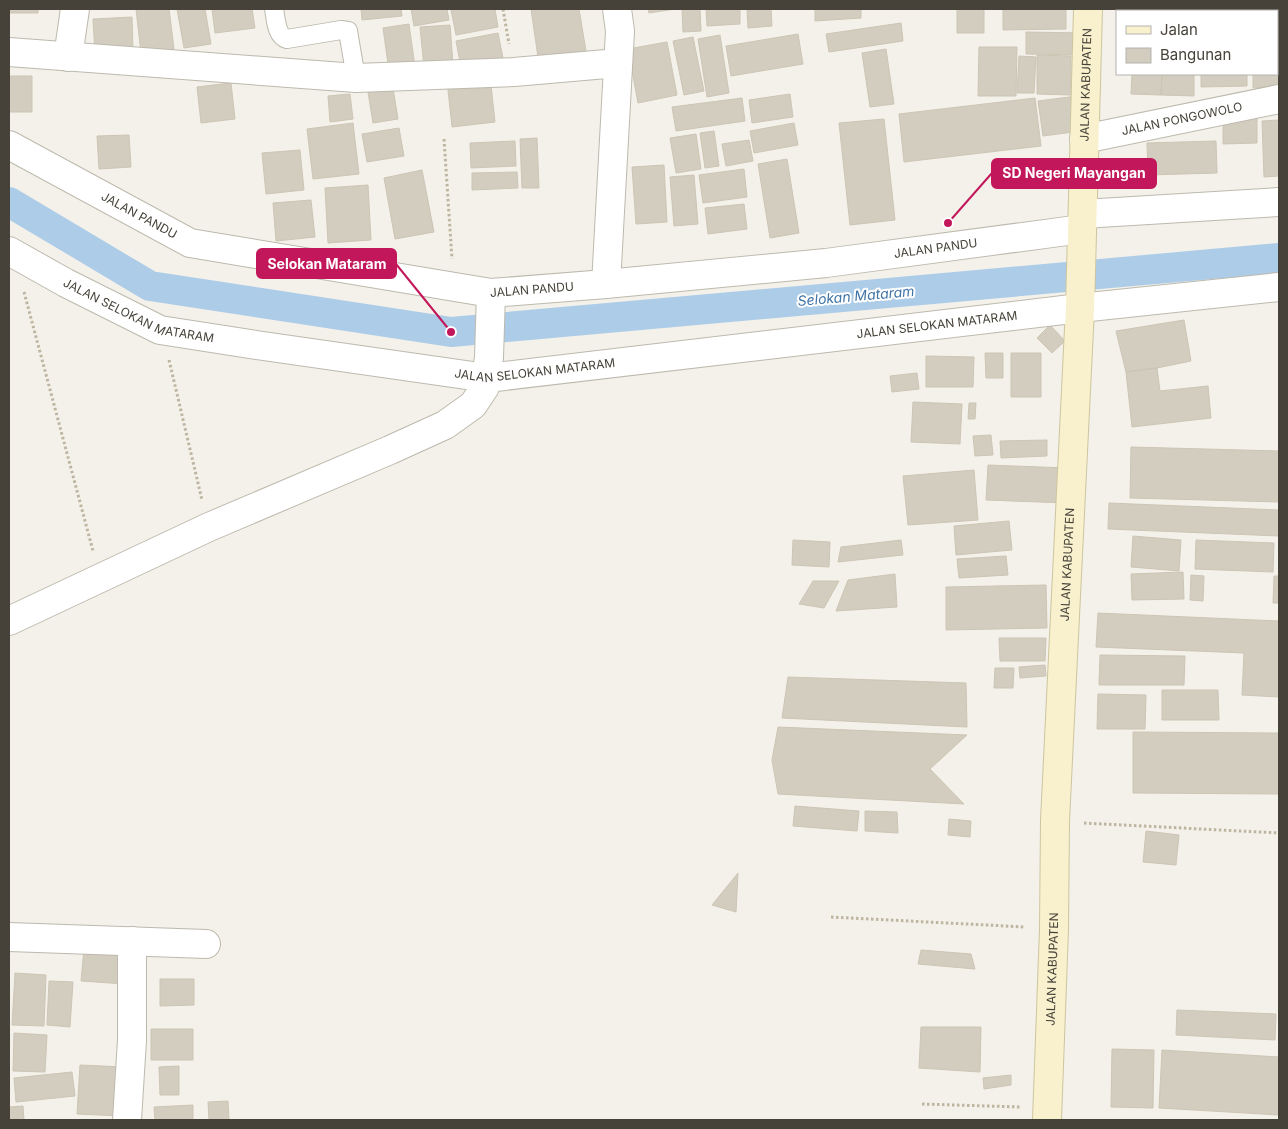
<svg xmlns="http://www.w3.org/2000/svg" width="1288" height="1129" font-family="Inter,sans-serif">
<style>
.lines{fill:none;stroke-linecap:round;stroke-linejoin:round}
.canal{stroke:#adcce8;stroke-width:30}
.building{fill:#d3cdc0;stroke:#cdc5b4}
.service-casing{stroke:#bdb9ad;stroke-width:20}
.minor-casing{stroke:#bdb9ad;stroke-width:30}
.tertiary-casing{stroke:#bdb9ad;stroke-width:30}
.secondary-casing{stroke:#cdc59e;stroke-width:30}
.path{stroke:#beb5a0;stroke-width:3;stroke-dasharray:2.5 2.5;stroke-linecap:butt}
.service{stroke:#fff;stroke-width:18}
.minor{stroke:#fff;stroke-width:28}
.tertiary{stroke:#fff;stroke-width:28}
.secondary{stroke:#f9f1ce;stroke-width:28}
.labels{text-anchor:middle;stroke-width:4;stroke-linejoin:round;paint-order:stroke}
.street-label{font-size:12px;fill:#464239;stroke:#fff}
.water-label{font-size:14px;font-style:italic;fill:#3e73a6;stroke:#fff}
.leader{fill:none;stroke:#c2185b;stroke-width:2}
.callout-dot{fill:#c2185b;stroke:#fff;stroke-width:2}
.callout{fill:#c2185b;stroke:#c2185b;stroke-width:2}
.callout-label{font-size:14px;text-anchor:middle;font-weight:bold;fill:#fff}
</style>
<rect width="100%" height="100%" fill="#f3f1ea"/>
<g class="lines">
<!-- canal -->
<path class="canal" d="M9 202 150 286 451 332 1279 258"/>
</g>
<!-- building -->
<path class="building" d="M9 9H38V13H9Z
M136 9H169L174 49 141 53Z
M177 9H205L211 44 184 48Z
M212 9H252L255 28 215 33Z
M361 9H401L402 16 362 20Z
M411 9H447L449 20 414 26Z
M456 9H495L498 27 456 35 451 10Z
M531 9H579L587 57 539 64Z
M648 9H675L649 13Z
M682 9H700L701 31 683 32Z
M706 9H740V24L707 26Z
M747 9H771L772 26 748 28Z
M815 9H861V18L815 21Z
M957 9H984V33H957Z
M1003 9H1066V29L1003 30Z
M1159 9H1210V11H1159Z
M132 17 133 52 95 54 93 19Z
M901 23 903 41 829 52 826 34Z
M409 24 415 67 389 71 383 28Z
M450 25 453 64 424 67 420 27Z
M1026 32 1083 33V55L1026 54Z
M498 33 503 58 461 67 456 41Z
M798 34 803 64 731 76 726 46Z
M720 35 729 93 707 97 698 39Z
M1277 35H1279V86L1253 88V74H1277Z
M693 37 704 91 684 95 673 41Z
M667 42 677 95 638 103 628 49Z
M979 47H1017L1016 96H978Z
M886 49 894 104 870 107 862 53Z
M1037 55 1071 56V95L1037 94Z
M1019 56 1036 57 1034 93H1017Z
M1132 74H1162L1161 95 1131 94Z
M1162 74H1194V96L1161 95Z
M1201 74H1247V86L1201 87Z
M9 76H32V112H9Z
M490 76 495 122 452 127 447 81Z
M392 82 398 119 373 123 367 86Z
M231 83 235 119 201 123 197 87Z
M350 94 353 119 330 122 328 96Z
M790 94 793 117 752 123 749 100Z
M1077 96 1081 131 1043 136 1038 101Z
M742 98 745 121 676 131 672 107Z
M1035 98 1041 146 904 162 899 114Z
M1223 113H1257V143L1223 144Z
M884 119 895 220 850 225 839 123Z
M1279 120V176L1264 177 1262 121Z
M353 123 359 174 313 179 307 129Z
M794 123 798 145 754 153 750 131Z
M399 128 404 156 367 162 362 134Z
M714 131 719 166 705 168 700 133Z
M696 134 701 169 676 173 670 138Z
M129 135 131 167 99 169 97 136Z
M537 138 539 188H522L520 139Z
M749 140 753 161 726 166 722 144Z
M515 141 516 166 471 168 470 143Z
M1216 141 1217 173 1148 175 1147 143Z
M300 150 304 190 266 194 262 153Z
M787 159 799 233 770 238 758 164Z
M664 165 667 222 636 224 632 167Z
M744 169 747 197 703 203 699 175Z
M422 170 434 232 395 239 384 178Z
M517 172 518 188 472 190V173Z
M694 175 698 224 674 226 670 177Z
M368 185 371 240 328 243 325 188Z
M311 200 315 237 276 241 273 203Z
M744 204 747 229 708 234 705 208Z
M1184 320 1191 361 1157 368 1126 372 1116 331Z
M1050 325 1065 341 1052 353 1037 338Z
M985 353H1003V378H986Z
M1011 353H1041V397H1011Z
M926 356 974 357 973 387H926Z
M1157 368 1160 391 1208 386 1211 418 1132 427 1126 372Z
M917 373 919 389 892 392 890 376Z
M913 402 962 404 960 444 911 442Z
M969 403H976L975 419H968Z
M991 435 993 455 975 456 973 436Z
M1047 440V456L1001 458 1000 441Z
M1131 447 1279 451V502L1130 498Z
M988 465 1067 468 1066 503 986 500Z
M974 470 978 520 908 525 903 476Z
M1109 503 1279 510V536L1108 529Z
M1009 521 1012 550 956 555 954 526Z
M1133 536 1181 540 1179 571 1131 567Z
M793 540 830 542 829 567 792 565Z
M901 540 903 555 838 562 841 547Z
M1196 540 1274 543 1273 572 1195 569Z
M1006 556 1008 575 959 578 957 559Z
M1183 572 1184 599 1132 600 1131 574Z
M895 574 897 607 836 611 848 580Z
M1191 575 1204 576 1203 601 1190 600Z
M1274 576H1279V603H1273Z
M813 581H839L824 608 799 604Z
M1046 585 1047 628 946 630V587Z
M1098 613 1279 621V697L1242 695 1244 653 1096 647Z
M999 638H1046L1045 661H1000Z
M1100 655 1185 656 1184 685H1099Z
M1045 665 1046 676 1020 678 1019 667Z
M995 668H1014L1013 688H994Z
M788 677 966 683 967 727 782 718Z
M1162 690H1218L1219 720H1162Z
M1098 694 1146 695 1145 729H1097Z
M778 727 967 735 930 769 964 804 778 794 772 760Z
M1133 732 1279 733V794L1133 793Z
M795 806 859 811 857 831 793 826Z
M865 811 897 812 898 833 865 831Z
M949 819 971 821 970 837 948 835Z
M1146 831 1179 835 1176 865 1143 862Z
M738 873 736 912 712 905Z
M84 948 128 951 125 984 81 981Z
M921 950 971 954 975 969 918 964Z
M15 973 46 975 44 1026 12 1025Z
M160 979H194V1005L160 1006Z
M49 981 73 982 70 1027 47 1025Z
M1177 1010 1276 1014 1275 1040 1176 1035Z
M921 1027H981L980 1072 919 1068Z
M151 1029H193V1060H151Z
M14 1033 47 1035 45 1072 13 1071Z
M1112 1049 1154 1050 1153 1108 1111 1107Z
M1162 1050 1279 1057V1115L1159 1108Z
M80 1065 124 1067 121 1116 77 1114Z
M179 1066V1095H160L159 1067Z
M72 1072 75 1096 16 1102 14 1078Z
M1011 1075V1085L984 1089 983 1078Z
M228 1101 229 1120H209L208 1102Z
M193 1105V1120H155L154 1107Z
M23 1106 24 1120H9V1107Z"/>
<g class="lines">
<!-- service casing -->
<g class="service-casing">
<path id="service" d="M274 9C276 19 276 36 287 39L341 30 348 31 356 78"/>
</g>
<!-- minor casing -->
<g class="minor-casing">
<g id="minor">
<path d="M9 52 356 78 514 72 618 63"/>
<path d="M68 57 75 9"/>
<path id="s1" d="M1084 139 1279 99"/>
<path id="s2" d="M9 145 190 243 491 293 606 284 826 263 1082 229"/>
<path d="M1083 214 1279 202"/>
<path d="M606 284 620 31 617 9"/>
<path d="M9 621 209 527 390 450 445 425 473 405 485 387 489 357 491 293"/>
<path d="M9 937 206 944"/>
<path d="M127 1120 132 1040V941"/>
</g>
</g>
<!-- tertiary casing -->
<g class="tertiary-casing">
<g id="tertiary">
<path id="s3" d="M9 251 66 283 160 330 256 345 487 378 1080 308 1279 287"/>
</g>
</g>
<!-- secondary casing -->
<g class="secondary-casing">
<g id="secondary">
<path id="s4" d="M1047 1120 1054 929 1055 821 1080 308 1088 9"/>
</g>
</g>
<!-- path -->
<path class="path" d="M503 9 509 44
M444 139 452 259
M24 292 93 551
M169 360 202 500
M1084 823 1279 833
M831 917 1025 927
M922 1104 1020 1107"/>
<!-- service -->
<use href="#service" class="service"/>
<!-- minor -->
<use href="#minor" class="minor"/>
<!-- tertiary -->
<use href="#tertiary" class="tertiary"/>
<!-- secondary -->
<use href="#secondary" class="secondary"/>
</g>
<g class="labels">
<!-- street labels -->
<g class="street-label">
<text dy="4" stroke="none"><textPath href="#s4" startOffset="1036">JALAN KABUPATEN</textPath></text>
<text dy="4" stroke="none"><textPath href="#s1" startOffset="100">JALAN PONGOWOLO</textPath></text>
<text dy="4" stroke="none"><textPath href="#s2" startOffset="148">JALAN PANDU</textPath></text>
<text dy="4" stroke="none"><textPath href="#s2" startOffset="958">JALAN PANDU</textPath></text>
<text dy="4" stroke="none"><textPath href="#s2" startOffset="552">JALAN PANDU</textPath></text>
<text dy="4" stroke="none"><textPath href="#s3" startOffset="144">JALAN SELOKAN MATARAM</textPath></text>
<text dy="4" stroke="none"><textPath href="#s3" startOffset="954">JALAN SELOKAN MATARAM</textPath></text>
<text dy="4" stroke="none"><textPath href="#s3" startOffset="549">JALAN SELOKAN MATARAM</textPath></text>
<text dy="4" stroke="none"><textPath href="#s4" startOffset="556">JALAN KABUPATEN</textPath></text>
<text dy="4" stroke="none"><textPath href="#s4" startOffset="151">JALAN KABUPATEN</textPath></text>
</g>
<!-- water labels -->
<g class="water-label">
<text transform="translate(856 296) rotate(-5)" y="5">Selokan Mataram</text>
</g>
</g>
<!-- callouts -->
<path class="leader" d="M948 223L992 173M451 332L396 264"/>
<g class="callout-dot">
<circle cx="948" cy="223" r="5"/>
<circle cx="451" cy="332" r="5"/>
</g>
<g class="callout">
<rect x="992" y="159" width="164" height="29" rx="5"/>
<rect x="257" y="249" width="139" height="29" rx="5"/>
</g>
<g class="callout-label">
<text x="1074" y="178">SD Negeri Mayangan</text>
<text x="327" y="269">Selokan Mataram</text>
</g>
<!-- border -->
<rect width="1288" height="1129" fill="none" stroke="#464239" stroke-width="20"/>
<!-- legend -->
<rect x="1116" y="10" width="162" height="65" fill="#ffffff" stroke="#b5b3b0"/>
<rect x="1126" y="26" width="25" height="8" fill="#f9f1ce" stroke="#b5b3b0"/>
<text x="1160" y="35" font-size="15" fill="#464239">Jalan</text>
<rect x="1126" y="48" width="25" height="15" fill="#d3cdc0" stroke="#b5b3b0"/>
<text x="1160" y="60" font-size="15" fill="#464239">Bangunan</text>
</svg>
